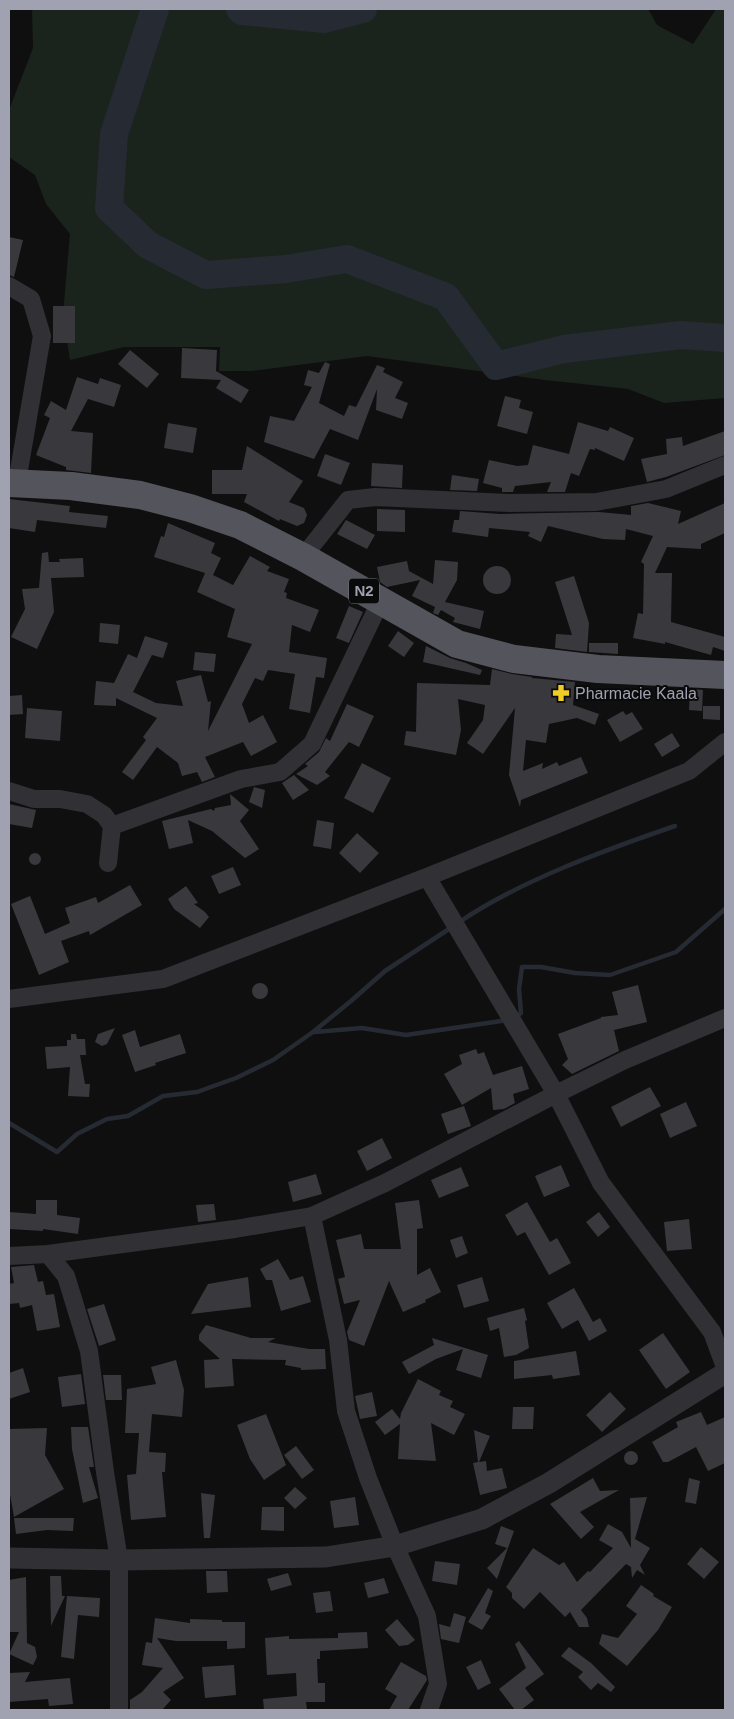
<svg xmlns="http://www.w3.org/2000/svg" width="734" height="1719" font-family="Arial,sans-serif">
<style>
.green{fill:#1b231d}
.lines{fill:none;stroke-linecap:round;stroke-linejoin:round}
.stream{stroke:#262b33;stroke-width:4.5}
.river{stroke:#262b33;stroke-width:28}
.building{fill:#39393d}
.minor{stroke:#303035;stroke-width:18}
.tertiary{stroke:#303035;stroke-width:21}
.trunk{stroke:#54545d;stroke-width:28}
.labels{text-anchor:middle;stroke-width:4;stroke-linejoin:round;paint-order:stroke}
.shield{fill:#0a0a0b;stroke:#73747f;stroke-width:1}
.shield-label{font-size:15px;font-weight:bold;fill:#a0a2b1}
.poi-label{font-size:16px;fill:#a0a2b1;stroke:#0a0a0b;text-anchor:start}
</style>
<rect width="100%" height="100%" fill="#0f0f10"/>
<!-- green -->
<path class="green" d="M32 9H648L657 25 693 44 716 9H725V398L664 403 628 389 545 380 367 356 252 371H219L220 347H124L70 360 63 314 70 234 46 204 35 175 9 157V110L33 48Z"/>
<g class="lines">
<!-- stream -->
<path class="stream" d="M458 923C519 881 605 850 675 826
M515 1018 521 1013 519 989 522 967H541L575 973 610 975 676 952 725 909
M315 1032 362 1028 406 1035 508 1020
M9 1123 57 1152 77 1134 107 1119 128 1116 163 1096 197 1092 236 1078 273 1060 313 1032 351 1001 385 971 452 927"/>
<!-- river -->
<path class="river" d="M155 9 114 134 109 208 148 245 206 275 286 269 347 259 446 297 496 366 564 349 681 335 725 338
M240 9 242 11 324 19 363 9"/>
</g>
<!-- building -->
<path class="building" d="M9 237 23 240 14 277 9 275Z
M53 306H75V343H53Z
M182 348 217 350 216 371 249 390 241 403 216 388 221 380 181 378Z
M130 350 159 374 147 388 118 364Z
M325 362 330 364 319 403 344 416 349 405 356 407 377 365 385 368 383 372 403 382 395 398 408 403 402 419 376 410 377 389 358 440 330 429 314 459 264 442 270 416 294 421 312 387 304 385 308 370 319 373Z
M77 377 98 384 100 378 121 385 114 407 88 399 71 431 93 433 91 473 66 470V467L36 455 50 418 44 415 51 401 66 410Z
M505 396 521 400 519 408 533 412 527 434 497 426Z
M578 422 608 431 610 427 634 438 624 461 595 448V450L590 449 579 476 571 473 565 492H547L551 482 515 486 513 492H502V488L483 483 489 460 517 466 528 465 533 445 569 454Z
M168 423 197 428 193 453 164 448Z
M725 431V455L666 477 647 482 641 459 667 454 666 439 682 437 683 446Z
M247 446 303 481 289 502 304 508 307 515 304 523 297 526 280 519 279 521 244 502 247 494H212V470H242Z
M325 454 350 463 341 485 317 476Z
M372 463 403 465 402 488 371 486Z
M452 475 479 479 477 491 450 490Z
M9 499 70 506 69 512 108 516 106 528 37 520 35 532 9 528Z
M648 503 681 511 678 524 725 503V533L701 544V549L667 547 655 573H672L671 622 725 637V651L713 647 711 655 665 642V644L633 638 638 613 643 614 644 564 641 562 653 536 626 529 625 540 603 539 548 526 541 542 528 536 530 532 489 528 488 537 452 532 454 520H459L460 511 500 514 599 512 631 515V506Z
M377 509 405 510V532L377 531Z
M346 520 375 535 367 549 337 534Z
M168 523 215 543 211 553 221 558 213 575 233 585 250 556 270 567 267 571 289 579 284 592 287 593 286 598 319 610 310 632 292 625 289 652 327 658 324 678 316 677 310 713 289 709 295 674 268 670 263 681 255 678 242 704 249 723 263 715 277 742 251 756 243 742 205 757 215 777 202 782 197 772 182 776 178 763 157 747 133 780 122 772 146 740 143 737 157 718 116 698V706L94 705 96 681 114 683 128 654 137 658 145 636 168 643 163 658 152 655 133 692 156 703 183 706 176 681 201 675 208 702 211 701 208 731 252 644 227 637 235 609 197 592 205 573 154 557 161 536 164 537Z
M48 552 49 562H60L59 559 83 558 84 577 51 578 54 612 37 649 11 637 25 609 22 589 39 588 42 553Z
M435 560 458 562 457 580 445 602 484 611 480 629 453 622 455 618 441 610 438 615 433 613 435 607 412 596 420 580 387 587 380 582 377 567 407 561 409 571 433 584Z
M483 580a14 14 0 1 1 28 0a14 14 0 1 1-28 0Z
M574 576 589 623 587 652 555 648 556 634 572 635 555 582Z
M349 606 363 612 349 643 336 638Z
M100 623 120 625 118 644 99 642Z
M398 631 414 643 404 657 388 646Z
M589 643H618V654L589 652Z
M426 646 450 658 466 663 482 670 480 675 423 662Z
M195 652 216 654 214 672 193 670Z
M492 669 512 674 532 677V678L575 682 573 705 599 714 595 725 577 718 549 724 546 743 526 740 523 771 543 763 542 769 557 762 559 766 581 757 588 773 521 800 520 807 509 775 515 708 483 754 467 743 483 720 485 705 458 699 461 730 456 755 404 745 406 731 416 732 417 683 490 685Z
M690 689 703 690 702 711 689 710Z
M22 695 23 714 9 715V696Z
M347 704 374 716 359 747 349 742 325 772 330 776 317 785 296 774 308 766 305 764 319 752 326 738 330 741Z
M703 706H720V720L703 719Z
M27 708 62 711 60 741 25 738Z
M623 711 626 715 632 712 643 729 620 742 607 720Z
M672 733 680 746 662 757 654 744Z
M362 763 391 778 373 813 344 798Z
M294 775 309 790 293 800 282 783Z
M254 787 265 790 262 808 249 802Z
M230 794 249 810 240 821 259 849 245 858 212 831 188 820 193 843 169 849 162 821 211 809 214 811 215 808 231 805Z
M9 804 36 810 32 828 9 824Z
M317 820 334 823 331 849 313 846Z
M357 833 379 853 360 873 339 853Z
M29 859a6 6 0 1 1 12 0a6 6 0 1 1-12 0Z
M233 867 241 885 219 894 211 876Z
M130 885 142 905 90 935 89 931 61 941 69 962 39 975 11 904 30 896 45 934 70 923 65 908 96 897 98 903Z
M186 886 198 903 194 904 205 912 209 917 200 928 174 909 168 899Z
M252 991a8 8 0 1 1 16 0a8 8 0 1 1-16 0Z
M638 985 647 1022 614 1030 619 1051 572 1074 562 1065 568 1059 558 1034 601 1018V1017L618 1015 612 992Z
M115 1028 107 1044 102 1046 95 1042 98 1034Z
M135 1030 140 1047 180 1034 186 1053 155 1063 156 1065 135 1072 122 1035Z
M71 1034H76L77 1039H85L86 1055H80L85 1084H90L89 1097 68 1096 70 1067 47 1069 45 1047 67 1046V1040H71Z
M476 1049 478 1054 484 1052 493 1075 522 1066 529 1089 513 1094 515 1103 504 1109 493 1110 491 1088 462 1105 444 1074 462 1064 459 1055Z
M650 1087 661 1106 621 1127 611 1107Z
M686 1102 697 1126 670 1138 660 1114Z
M464 1106 471 1126 448 1134 441 1114Z
M382 1138 392 1158 367 1171 357 1151Z
M561 1165 570 1186 544 1197 535 1176Z
M461 1167 469 1186 439 1198 431 1180Z
M316 1174 322 1194 293 1202 288 1182Z
M36 1200H57V1215L80 1218 78 1234 43 1229V1231L9 1229V1212L36 1214Z
M419 1200 423 1228 417 1229V1275L430 1268 441 1292 425 1300 426 1302 403 1312 389 1281 364 1346 349 1340 347 1332 360 1300 344 1304 338 1279 345 1277 336 1240 361 1234 364 1249H401L395 1203Z
M527 1202 550 1242 557 1238 571 1263 549 1275 525 1232 517 1236 505 1215Z
M214 1204 216 1220 198 1222 196 1205Z
M599 1212 610 1227 598 1237 586 1222Z
M689 1219 692 1249 667 1251 664 1222Z
M462 1236 468 1253 456 1258 450 1240Z
M278 1259 290 1280 303 1276 311 1302 281 1311 272 1280H266L260 1269Z
M34 1265 38 1282 43 1281 46 1295 54 1294 60 1327 37 1331 32 1305 20 1308 19 1303 9 1304V1284L14 1283 11 1267Z
M248 1277 251 1307 191 1314 208 1284Z
M482 1277 489 1301 464 1308 457 1285Z
M574 1288 593 1322 600 1318 607 1331 589 1341 578 1320 562 1329 547 1303Z
M104 1304 116 1340 99 1346 87 1309Z
M524 1308 527 1320 525 1321 529 1348 516 1355 504 1357 499 1328 490 1331 487 1318Z
M206 1325 251 1338H276L268 1342 309 1349H325L326 1369 301 1370V1368L285 1365 286 1360 232 1359 234 1386 205 1388 204 1360 220 1359 199 1340V1335Z
M663 1333 690 1372 666 1389 639 1350Z
M432 1338 488 1355 481 1378 456 1370 463 1349 436 1359 409 1374 402 1362 434 1345Z
M576 1351 580 1375 553 1379 552 1375 514 1379V1361Z
M176 1360 184 1390 182 1417 152 1414 149 1452 166 1453 165 1472H162L166 1517 131 1520 127 1475 136 1474 139 1433H125L127 1389 156 1384 151 1367Z
M23 1368 30 1392 9 1399V1373Z
M81 1374 85 1404 62 1407 58 1377Z
M103 1375H121L122 1400H106Z
M418 1379 441 1391 439 1395 453 1401 450 1407 465 1414 454 1435 431 1423 436 1461 398 1459 400 1424 385 1435 375 1422 392 1409 400 1419 401 1413Z
M372 1392 377 1416 360 1419 355 1396Z
M610 1392 626 1409 602 1432 586 1415Z
M513 1407H534L533 1429H512Z
M701 1412 707 1425 725 1417V1463L708 1471 696 1447 668 1462H663L652 1442 678 1427 676 1422Z
M266 1414 286 1465 264 1480 250 1459 237 1425Z
M71 1427H88L94 1467H89L98 1498 83 1503 72 1449Z
M47 1428 45 1455 64 1489 14 1517 9 1489V1429Z
M474 1430 490 1436 479 1462 486 1461 487 1471 502 1468 507 1488 480 1495 473 1463 478 1462Z
M296 1446 314 1470 302 1479 284 1455Z
M624 1458a7 7 0 1 1 14 0a7 7 0 1 1-14 0Z
M593 1478 600 1491 619 1490 580 1512 594 1527 581 1539 550 1504Z
M689 1478 700 1481 696 1504 685 1502Z
M295 1487 307 1498 295 1509 284 1498Z
M201 1493 215 1495 210 1538H204Z
M355 1497 359 1525 334 1528 330 1501Z
M647 1497 635 1539 650 1548 640 1565 645 1575 637 1570 632 1578 631 1567 626 1564 581 1610 587 1618 589 1627H579L570 1612 565 1617 540 1592 524 1609 512 1598V1593L506 1587 533 1548 559 1565 564 1562 577 1582 588 1571 590 1572 613 1548 599 1540 608 1524 622 1532 631 1548 630 1498Z
M262 1507H284V1531L261 1530Z
M14 1518H74L73 1531 47 1530 16 1534Z
M501 1526 514 1531 497 1579 487 1568 507 1548 495 1544Z
M701 1547 719 1562 704 1579 687 1564Z
M435 1561 460 1564 457 1585 432 1581Z
M206 1571H227L228 1592 207 1593Z
M288 1573 292 1585 271 1591 267 1579Z
M50 1576H61L62 1596H65L51 1626Z
M26 1577 27 1643 35 1647 37 1657 33 1665 9 1654 19 1632H9V1580Z
M384 1578 389 1593 368 1598 364 1583Z
M641 1585 654 1594 653 1596 672 1607 658 1630 627 1666 599 1644 602 1634 618 1638 637 1614 626 1606Z
M488 1588 493 1591 485 1613 491 1616 482 1630 468 1622Z
M330 1591 333 1611 316 1613 313 1593Z
M67 1596 100 1598 99 1617 78 1615 74 1659 61 1657Z
M454 1613 466 1617 459 1643 441 1639 439 1624 450 1627Z
M155 1618 190 1623V1619L222 1620V1622H245V1648L227 1649V1641H176L157 1638 184 1678 163 1692 171 1700 162 1710H130V1700L142 1692 163 1668 142 1665 146 1642 152 1643Z
M397 1619 415 1640 408 1645 399 1646 385 1630Z
M367 1632 368 1648 320 1651V1659H317L318 1683H325V1702H306L307 1710H264L263 1699 297 1696 296 1673 267 1675 265 1638 289 1636V1639L338 1638V1633Z
M519 1641 544 1674 525 1688 534 1700 521 1710H515L499 1689 526 1668 515 1644Z
M569 1647 591 1663 615 1687 611 1692 598 1683 591 1690 578 1677 583 1672 561 1656Z
M481 1660 491 1683 478 1690 466 1667Z
M401 1662 426 1676 427 1680 408 1710H389L397 1696 385 1689Z
M234 1665 236 1695 205 1698 202 1667Z
M30 1672 25 1682 70 1678 73 1704 49 1706 48 1699 9 1702V1673Z"/>
<g class="lines">
<!-- minor -->
<path class="minor" d="M9 286 31 299 42 336 17 482
M303 557 348 500 375 497 509 503 596 502 666 489 725 465
M9 791 34 799H60L87 804 104 815 112 826 108 863
M112 826 241 779 280 772 312 744 381 600
M427 877 556 1094 601 1183 712 1332 725 1367
M9 999 163 979 427 877 689 771 725 742
M312 1216 338 1340 346 1411 368 1478 395 1546 427 1616 438 1684 429 1710
M48 1254 235 1229 312 1216 385 1183 556 1094 625 1060 725 1018
M9 1256 48 1254 66 1276 89 1351 105 1472 119 1560V1710"/>
<!-- tertiary -->
<path class="tertiary" d="M9 1558 119 1560 326 1557 395 1546 482 1519 549 1483 725 1373"/>
<!-- trunk -->
<path class="trunk" d="M9 483 71 486 140 495 190 508 240 525 303 557 457 644 514 659 598 669 725 675"/>
</g>
<!-- icons -->
<defs>
<g id="pharmacy-bare" transform="scale(1.35)"><path d="M-2-6h4v4h4v4h-4v4h-4v-4h-4v-4h4Z" fill="#f0cc27" stroke="#0a0a0b" stroke-width="2.5" paint-order="stroke"/></g>
</defs>
<g fill-rule="evenodd">
<use href="#pharmacy-bare" x="561" y="693"/>
</g>
<g class="labels">
<!-- shield labels -->
<rect class="shield" x="349" y="578.5" width="30" height="25" rx="4"/>
<g class="shield-label">
<text x="364" y="596">N2</text>
</g>
<!-- poi labels -->
<g class="poi-label">
<text x="575" y="699">Pharmacie Kaala</text>
</g>
</g>
<!-- border -->
<rect width="734" height="1719" fill="none" stroke="#a0a2b1" stroke-width="20"/>
</svg>
